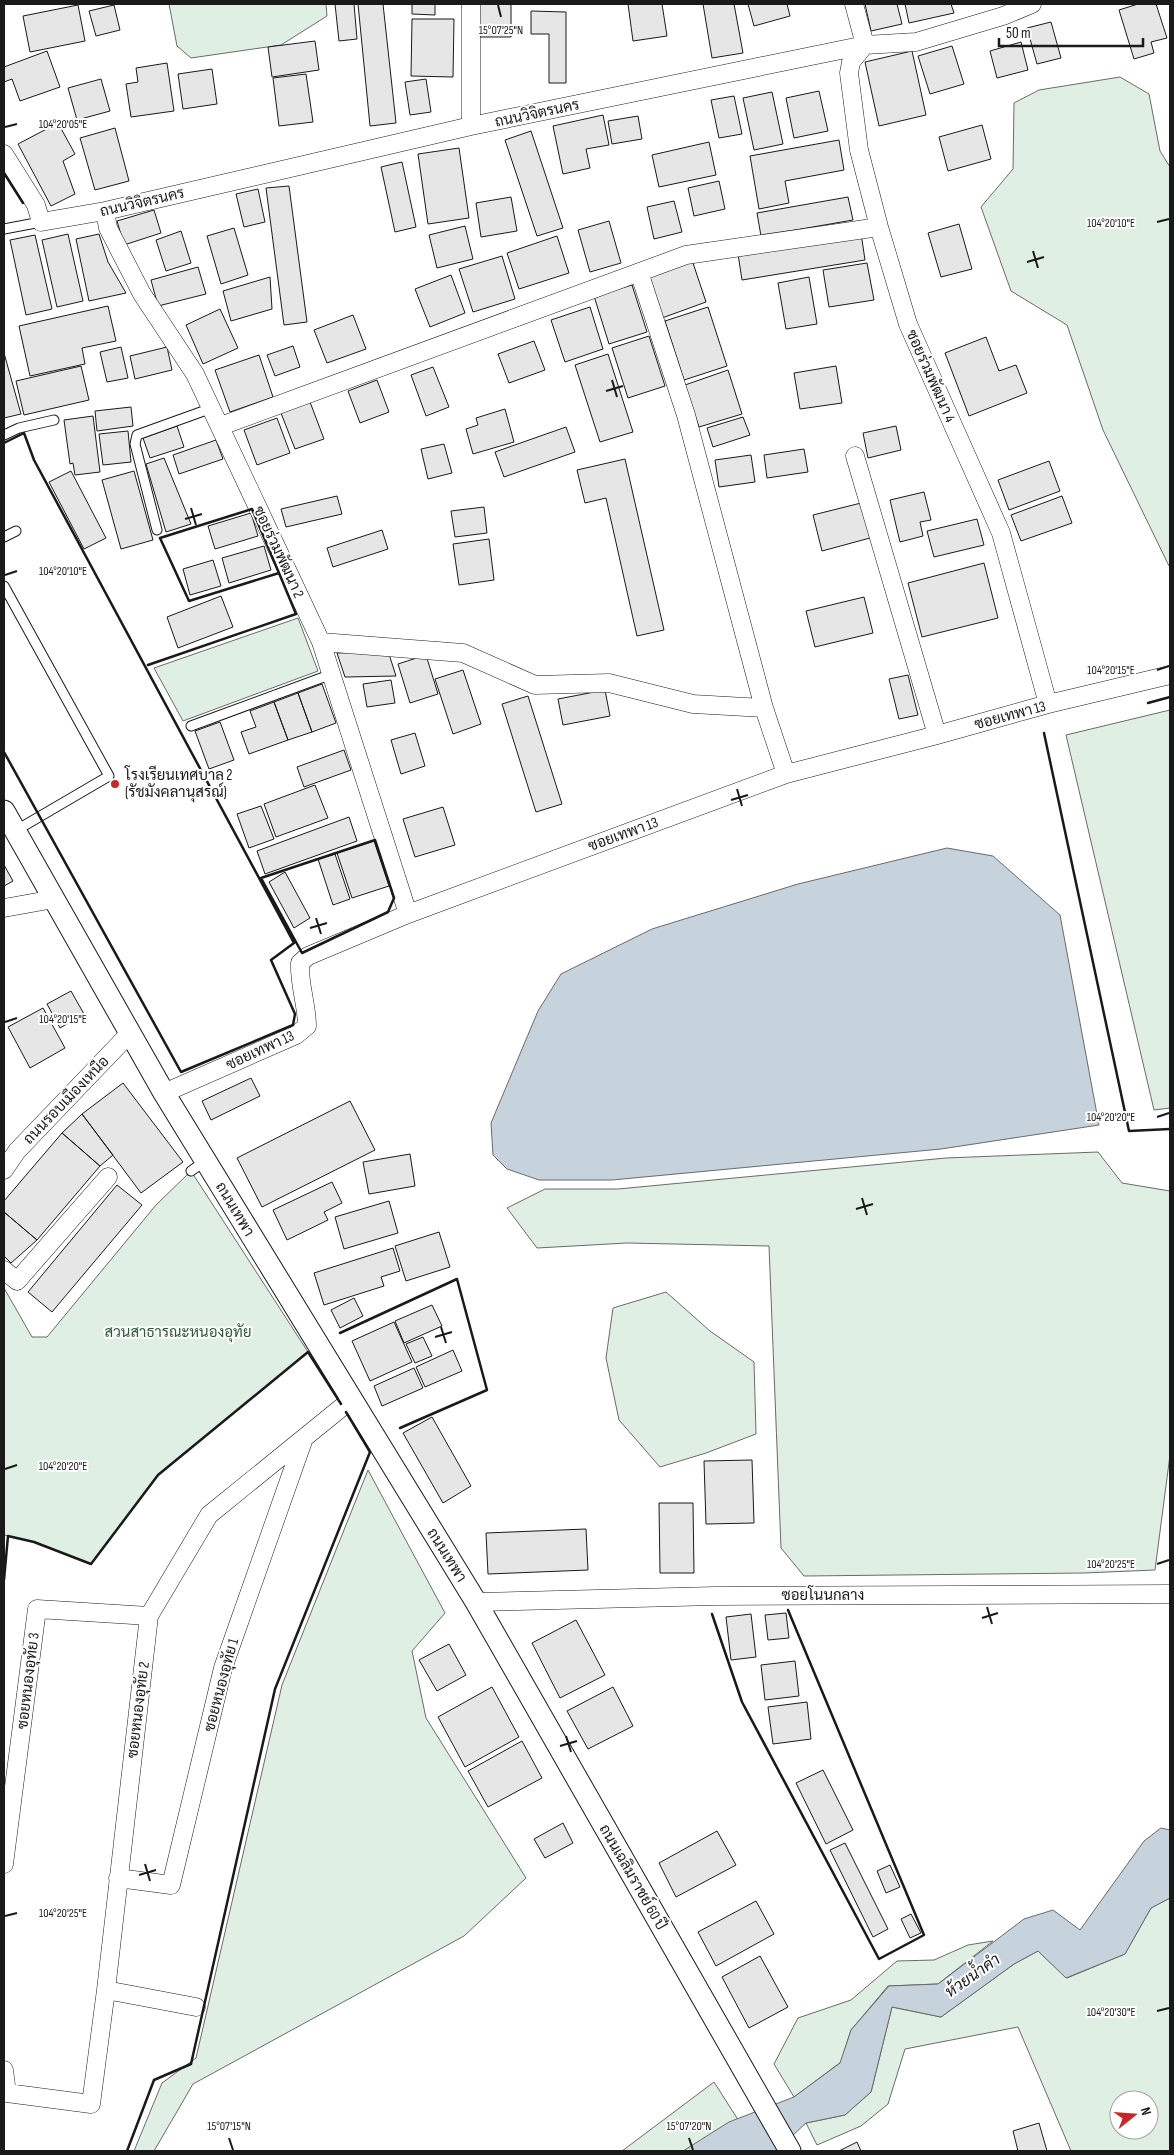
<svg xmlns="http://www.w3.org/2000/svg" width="1174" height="2155" font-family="'Sofia Sans Condensed',Sarabun,sans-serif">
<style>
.green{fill:#e0efe3;stroke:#6a6a6a;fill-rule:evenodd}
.water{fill:#c6d2dc;stroke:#6a6a6a}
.building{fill:#e6e6e6;stroke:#1a1a1a}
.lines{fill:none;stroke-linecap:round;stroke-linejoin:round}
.service-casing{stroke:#1a1a1a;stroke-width:11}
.minor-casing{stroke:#1a1a1a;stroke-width:19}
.tertiary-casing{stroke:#1a1a1a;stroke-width:23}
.service{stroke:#fff;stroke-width:9}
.minor{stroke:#fff;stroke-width:18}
.tertiary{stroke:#fff;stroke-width:21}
.wall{stroke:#1a1a1a;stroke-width:2.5}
.ticks{fill:none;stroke:#1a1a1a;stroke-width:2}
.poi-dot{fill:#c62828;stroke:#fff;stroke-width:2}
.labels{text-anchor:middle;stroke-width:4;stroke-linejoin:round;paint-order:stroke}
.street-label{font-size:15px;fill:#1a1a1a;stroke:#fff}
.poi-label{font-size:15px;fill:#1a1a1a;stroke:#fff;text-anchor:start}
.park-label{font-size:15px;fill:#2b5a34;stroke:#fff}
.water-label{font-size:16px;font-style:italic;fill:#1a1a1a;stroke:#fff}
.ticks-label{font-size:12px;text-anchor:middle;fill:#1a1a1a;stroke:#fff;stroke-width:4;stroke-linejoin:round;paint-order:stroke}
</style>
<rect width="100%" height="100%" fill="#fff"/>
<!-- green -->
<path class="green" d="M169 4H326L327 16 281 45 191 58 177 46Z
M1120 77 1149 94 1160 151 1170 167V566H1169L1103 430 1067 325 1011 291 981 207 1013 169 1014 103 1039 90Z
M298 618 318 671 183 721 154 668Z
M1170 710V1108L1154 1110 1066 735Z
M1098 1152 1122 1183 1170 1191V1455L1155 1570 1084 1573 804 1576 781 1548 769 1246 627 1243 537 1248 507 1208 545 1189H618L946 1158Z
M191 1171 308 1352 158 1475 91 1564 34 1542 4 1535V1288L32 1337H47L156 1205Z
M666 1292 710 1331 754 1362 756 1434 706 1453 660 1467 619 1420 606 1358 613 1308Z
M368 1470 445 1613 412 1651 426 1718 526 1878 464 1936 193 2084 154 2151H134L162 2083 196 2058 282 1685Z
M1170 1898V2151H1071L1018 2027 905 2049 888 2104 861 2126 817 2145 806 2123 845 2115 871 2092 892 2007 941 2017 1014 1964 1038 1951 1067 1978 1125 1954 1151 1908ZM1119 2100H1149V2130H1119Z
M993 1941 938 1984 888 1986 851 2030 841 2062 794 2097 774 2064 798 2018 851 2000 897 1961 934 1960 968 1945Z
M714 2082 758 2151H622Z"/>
<!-- water -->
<path class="water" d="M947 848 993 856 1060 915 1099 1125 941 1149 612 1180H539L507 1169 493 1155 491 1123 538 1011 561 974 652 929 798 884Z
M1161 1828 1170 1830V1898L1151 1908 1125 1954 1066 1978 1038 1951 1014 1964 941 2017 892 2007 871 2092 845 2115 806 2123 776 2151H683L729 2122 794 2097 840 2063 851 2030 889 1986 938 1984 1024 1919 1053 1910 1080 1930 1144 1841Z"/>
<!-- building -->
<path class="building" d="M335 4H354L357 39 339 41Z
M358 4H383L396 123 370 126Z
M412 4H435V15L412 14Z
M479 4H511V37H479Z
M628 4H662L667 36 633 41Z
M703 4H734L743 53 712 58Z
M748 4H787L790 16 754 26Z
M865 4H897L902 24 871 31Z
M905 4H951L954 13 909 23Z
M1138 4H1156L1167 38 1151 42 1154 53 1134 59 1119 10Z
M78 5 85 41 30 52 23 16Z
M114 5 120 30 96 36 89 11Z
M531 11 566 12V83H549V34H531Z
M412 19H454L453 77 411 76Z
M1051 22 1061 58 1037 64 1027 28Z
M315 41 319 70 272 77 268 47Z
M1021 42 1028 70 997 78 990 51Z
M952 46 964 84 930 94 918 56Z
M47 51 60 87 20 101 12 79 4 82V67Z
M912 51 926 115 879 126 865 62Z
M167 63 174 111 131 117 126 84 138 82 136 68Z
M212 69 217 104 183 109 178 74Z
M306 74 313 122 279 126 273 78Z
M101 79 110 111 77 120 68 88Z
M426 79 431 112 410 115 405 82Z
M819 91 828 131 794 138 786 98Z
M772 92 783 144 754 150 743 98Z
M734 96 742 134 719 138 711 100Z
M603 115 609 145 586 149 590 168 563 174 553 126Z
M638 116 642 139 612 144 608 121Z
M58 123 75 154 63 161 75 194 51 206 18 144Z
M982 125 991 159 948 171 939 137Z
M115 128 129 181 95 190 80 138Z
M531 131 563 228 537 236 505 140Z
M839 140 844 170 785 181 789 203 759 209 750 156Z
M709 142 716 175 659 187 652 155Z
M459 148 469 218 428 224 418 154Z
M402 162 416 227 395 232 381 167Z
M719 181 725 209 694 216 688 188Z
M289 186 307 322 284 325 266 188Z
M258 189 265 222 244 227 236 194Z
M511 197 517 231 481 237 476 203Z
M848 197 853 220 761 236 757 213Z
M674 201 682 232 654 239 647 207Z
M154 210 161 233 124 245 117 221Z
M609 221 621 263 590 272 578 230Z
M959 224 972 269 941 277 928 233Z
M465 226 473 259 437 268 429 235Z
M234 228 248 275 221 284 207 236Z
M181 231 191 263 166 271 156 240Z
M861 233 865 260 742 280 738 254Z
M68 234 83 301 57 307 42 240Z
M99 234 108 262 126 293 89 301 76 239Z
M35 235 52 309 26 315 10 240Z
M557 236 569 273 519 289 507 253Z
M502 256 515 299 473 312 459 269Z
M692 260 706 302 662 318 647 275Z
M867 263 874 300 829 307 823 270Z
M198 267 206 294 158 306 151 280Z
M451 275 465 313 430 327 415 289Z
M270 277 272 309 231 321 223 291Z
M809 277 817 324 786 329 778 283Z
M632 285 647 332 609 344 594 296Z
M108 306 116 341 82 348 85 364 30 376 19 326Z
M590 307 603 349 565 362 551 320Z
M708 307 727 366 684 380 665 321Z
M220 309 238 348 203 364 186 325Z
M353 315 366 349 327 363 314 330Z
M649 336 665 386 628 398 612 348Z
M986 337 999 371 1016 365 1027 393 969 416 945 353Z
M534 341 545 370 509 383 498 354Z
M293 346 300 367 275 376 267 355Z
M121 347 128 378 107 382 100 352Z
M167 347 172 370 135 379 130 356Z
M4 353 21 414 4 418Z
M608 354 633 432 600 442 575 365Z
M259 355 273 397 230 412 215 370Z
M81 366 89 400 24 415 16 381Z
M836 366 842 403 800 409 794 373Z
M433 367 449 407 426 416 411 375Z
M728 370 742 414 699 427 685 385Z
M377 380 389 412 360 423 348 391Z
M310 402 324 439 295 449 281 413Z
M131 407 133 426 97 431 95 411Z
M505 409 514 442 473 454 466 429 478 425 476 418Z
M93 416 100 472 75 475 73 463 70 464 64 420Z
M743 417 750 435 713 447 707 428Z
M277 418 290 453 257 465 244 430Z
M177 426 184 447 150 458 143 438Z
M896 426 901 450 868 458 863 433Z
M566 427 575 452 504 477 495 452Z
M128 431 131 462 103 465 99 434Z
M216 440 223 459 179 474 173 455Z
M444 444 452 473 428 479 421 449Z
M804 449 808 472 767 478 764 455Z
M751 455 755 482 719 487 715 460Z
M164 458 191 524 166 532 146 464Z
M625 459 664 630 637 636 606 498 585 503 577 470Z
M1049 461 1060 491 1009 510 998 480Z
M71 471 106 538 84 549 49 482Z
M134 471 153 540 121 549 102 480Z
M924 492 931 520 920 522 923 536 900 542 890 500Z
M337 496 342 514 286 527 281 509Z
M1062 496 1072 523 1021 541 1011 515Z
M861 503 870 538 822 551 813 515Z
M484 507 487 533 455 537 451 511Z
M251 513 258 536 215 549 208 526Z
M977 519 984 545 934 557 927 531Z
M382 530 388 549 333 567 327 548Z
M489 539 494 580 459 585 453 544Z
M264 546 271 570 229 583 222 558Z
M213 560 221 586 190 595 183 569Z
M984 563 998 618 922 637 908 583Z
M221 596 233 627 178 648 167 617Z
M864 597 873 633 815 647 806 611Z
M388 651 396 676 345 677 337 653Z
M426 655 438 694 410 703 398 664Z
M463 670 481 724 453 734 435 679Z
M908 675 918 715 899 719 889 679Z
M391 680 395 703 367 707 363 684Z
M322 684 336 723 312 732 298 693Z
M605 690 610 716 563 725 558 699Z
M298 693 312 732 288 740 274 702Z
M528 696 562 804 536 812 502 704Z
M274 702 288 740 249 754 241 732 256 727 250 711Z
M220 722 234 760 209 769 195 731Z
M415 733 425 766 401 774 391 740Z
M344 750 351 770 304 787 297 767Z
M315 785 328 818 276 837 264 804Z
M261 806 274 839 249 848 237 814Z
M443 807 455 845 415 857 403 819Z
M349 817 357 841 265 874 257 851Z
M374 841 389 886 352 898 337 853Z
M335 854 350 899 333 905 318 859Z
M4 865 13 881 4 886Z
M285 872 310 918 294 928 269 882Z
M71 991 84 1014 60 1028 47 1004Z
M43 1008 65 1048 30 1068 8 1027Z
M251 1078 260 1096 211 1120 202 1101Z
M123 1083 183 1162 141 1193 82 1114Z
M350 1101 375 1150 262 1207 237 1158Z
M82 1114 113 1155 100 1166 62 1133Z
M62 1133 100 1166 37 1240 4 1212V1201Z
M410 1154 415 1186 369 1194 363 1162Z
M332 1182 342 1203 324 1212 328 1220 287 1240 273 1210Z
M117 1185 142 1205 52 1312 28 1292Z
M389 1201 398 1233 344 1249 335 1217Z
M4 1212 37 1240 11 1263 4 1256Z
M439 1232 450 1267 406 1281 395 1246Z
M393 1248 400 1271 381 1277 384 1286 324 1305 314 1273Z
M354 1298 363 1316 340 1328 331 1310Z
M432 1305 442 1326 404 1343 395 1321Z
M394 1322 412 1362 370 1381 352 1341Z
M423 1337 432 1356 415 1363 406 1344Z
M453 1350 462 1371 425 1387 416 1367Z
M414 1368 423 1388 382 1406 374 1386Z
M432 1417 471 1486 443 1503 403 1433Z
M752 1460 754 1523 706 1524 704 1461Z
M659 1503H693L694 1573H660Z
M586 1529 588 1570 488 1574 486 1533Z
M786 1613 789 1638 768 1640 765 1615Z
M751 1614 756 1657 731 1660 726 1617Z
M576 1620 605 1675 560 1698 532 1643Z
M449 1644 466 1675 437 1691 419 1660Z
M795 1661 799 1696 765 1700 761 1665Z
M492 1687 519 1737 465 1767 438 1717Z
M613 1687 633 1726 588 1749 567 1711Z
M807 1702 811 1739 773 1744 768 1707Z
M522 1741 542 1778 488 1807 468 1771Z
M823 1770 853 1830 826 1844 796 1783Z
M563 1823 573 1843 545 1858 534 1839Z
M717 1831 736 1865 676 1897 659 1863Z
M845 1843 888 1929 873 1937 830 1850Z
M890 1865 900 1887 886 1893 877 1871Z
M756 1901 774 1934 716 1966 698 1932Z
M911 1914 921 1933 910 1938 901 1919Z
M760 1956 788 2007 749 2028 722 1977Z
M1039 2123 1047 2151H1018L1013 2131Z
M857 2142 861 2151H839Z"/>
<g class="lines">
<!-- service casing -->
<g class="service-casing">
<path id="service" d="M4 229 41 222
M4 435 19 428 54 420
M157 530 135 444 137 435 212 408
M4 537 16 531
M4 586 109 776 15 831
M191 726 332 674
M191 1171 205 1161"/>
</g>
<!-- minor casing -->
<g class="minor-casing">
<path id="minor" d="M471 4V126
M854 4 865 45
M865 45 851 62 849 73 859 150 879 227 908 324 1001 533 1048 704
M4 154 36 205 41 222 105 211 471 126 865 45 916 42 1003 16 1032 4
M105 211 108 228 142 294 195 374 321 642 408 914
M639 272 686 415 764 708 786 774
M221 426 686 255 879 227
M855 456 937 735
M321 642 463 653 535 685 609 683 693 704 764 708
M4 908 54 899
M164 1093 296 1035 307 1026C307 1005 299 985 300 963L308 956 408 914 786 774 937 735 1048 704 1170 675
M4 1170 17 1151 130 1033
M4 1270 17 1281 108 1177
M476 1602 715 1596 1170 1594
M4 1864 37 1609 149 1616
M118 1878 171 1885 223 1668 303 1441
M106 1990 196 2007
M4 2070 7 2093 91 2104 106 1990 149 1616 209 1515 352 1399"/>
</g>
<!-- tertiary casing -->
<g class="tertiary-casing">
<path id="tertiary" d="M4 811 164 1093 476 1602 790 2151"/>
</g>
<!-- service -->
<use href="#service" class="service"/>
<!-- minor -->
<use href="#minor" class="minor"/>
<!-- tertiary -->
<use href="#tertiary" class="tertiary"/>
<!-- wall -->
<path class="wall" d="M4 173 23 203
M4 443 24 433 34 460 294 943 271 960 295 1014 293 1025 181 1072 4 752
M252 509 279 573 189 601 160 538Z
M148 665 296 614 279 573
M1148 703 1170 697
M1044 733 1129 1131 1170 1129
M375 840 394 898 388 912 302 953 261 878Z
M340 1333 457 1279 487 1390 400 1428
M4 1580 8 1536 34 1542 91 1564 158 1475 308 1352 341 1404
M712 1614 742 1702 879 1959 924 1935 788 1610
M127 2151 154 2080 191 2064 275 1689 370 1452 346 1412"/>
</g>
<!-- ticks -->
<path class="ticks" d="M498 5 501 17M5 127 17 124M1157 222 1169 219M1033 251 1038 268M1027 262 1044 257M612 380 617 397M606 391 623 386M191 508 196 525M185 519 202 514M5 575 17 571M1157 670 1169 666M737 789 742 806M731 800 748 795M316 918 321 934M310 928 327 923M5 1022 17 1018M1157 1117 1169 1113M862 1198 867 1215M856 1209 873 1204M441 1327 446 1343M435 1337 452 1332M5 1469 17 1465M1157 1564 1169 1560M987 1607 992 1624M982 1618 998 1613M566 1736 571 1752M560 1746 577 1741M145 1864 150 1881M139 1875 156 1870M5 1916 17 1913M1157 2011 1169 2008M229 2138 233 2150M689 2138 693 2150"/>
<!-- markers -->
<circle class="poi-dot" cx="115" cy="784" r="5"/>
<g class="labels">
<!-- street labels -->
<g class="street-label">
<text transform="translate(537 113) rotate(-12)" y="5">ถนนวิจิตรนคร</text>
<text transform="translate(142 202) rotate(-13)" y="5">ถนนวิจิตรนคร</text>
<text transform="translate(931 376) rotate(66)" y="5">ซอยร่วมพัฒนา 4</text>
<text transform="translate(279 552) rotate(65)" y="5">ซอยร่วมพัฒนา 2</text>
<text transform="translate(1010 715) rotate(-15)" y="5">ซอยเทพา 13</text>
<text transform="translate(623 834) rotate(-20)" y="5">ซอยเทพา 13</text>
<text transform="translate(260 1050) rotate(-25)" y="5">ซอยเทพา 13</text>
<text transform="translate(66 1100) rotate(-46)" y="5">ถนนรอบเมืองเหนือ</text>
<text transform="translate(235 1209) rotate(59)" y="5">ถนนเทพา</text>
<text transform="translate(447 1555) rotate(58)" y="5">ถนนเทพา</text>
<text x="823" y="1600">ซอยโนนกลาง</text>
<text transform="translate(28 1681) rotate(-83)" y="5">ซอยหนองอุทัย 3</text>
<text transform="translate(221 1685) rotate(-75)" y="5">ซอยหนองอุทัย 1</text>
<text transform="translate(138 1710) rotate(-83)" y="5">ซอยหนองอุทัย 2</text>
<text transform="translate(633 1877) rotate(60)" y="5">ถนนเฉลิมราชย์ 60 ปี</text>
</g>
<!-- poi labels -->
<g class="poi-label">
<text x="125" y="780">โรงเรียนเทศบาล 2<tspan x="125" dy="17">(รัชมังคลานุสรณ์)</tspan></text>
</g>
<!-- park labels -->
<g class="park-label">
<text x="178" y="1337">สวนสาธารณะหนองอุทัย</text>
</g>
<!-- water labels -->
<g class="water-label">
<text transform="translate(972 1975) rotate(-35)" y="6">ห้วยน้ำคำ</text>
</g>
</g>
<g class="ticks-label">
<text x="501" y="34">15°07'25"N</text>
<text x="63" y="128">104°20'05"E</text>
<text x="1111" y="227">104°20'10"E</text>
<text x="63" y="575">104°20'10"E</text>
<text x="1111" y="674">104°20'15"E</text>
<text x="63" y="1023">104°20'15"E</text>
<text x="1111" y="1121">104°20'20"E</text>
<text x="63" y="1470">104°20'20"E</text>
<text x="1111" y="1568">104°20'25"E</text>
<text x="63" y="1917">104°20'25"E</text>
<text x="1111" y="2016">104°20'30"E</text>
<text x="229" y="2130">15°07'15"N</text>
<text x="689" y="2130">15°07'20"N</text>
</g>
<!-- border -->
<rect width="1174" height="2155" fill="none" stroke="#1a1a1a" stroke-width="10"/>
<!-- north arrow -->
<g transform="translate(1134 2115) rotate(73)"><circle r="24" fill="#ffffff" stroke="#a3a3a3"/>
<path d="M0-4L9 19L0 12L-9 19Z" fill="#c62828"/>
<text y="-8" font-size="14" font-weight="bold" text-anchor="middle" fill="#1a1a1a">N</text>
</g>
<!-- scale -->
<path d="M999 38v8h144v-8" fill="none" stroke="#1a1a1a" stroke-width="2.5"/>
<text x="1006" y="38" font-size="15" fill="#1a1a1a" stroke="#ffffff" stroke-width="4" paint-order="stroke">50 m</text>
</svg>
